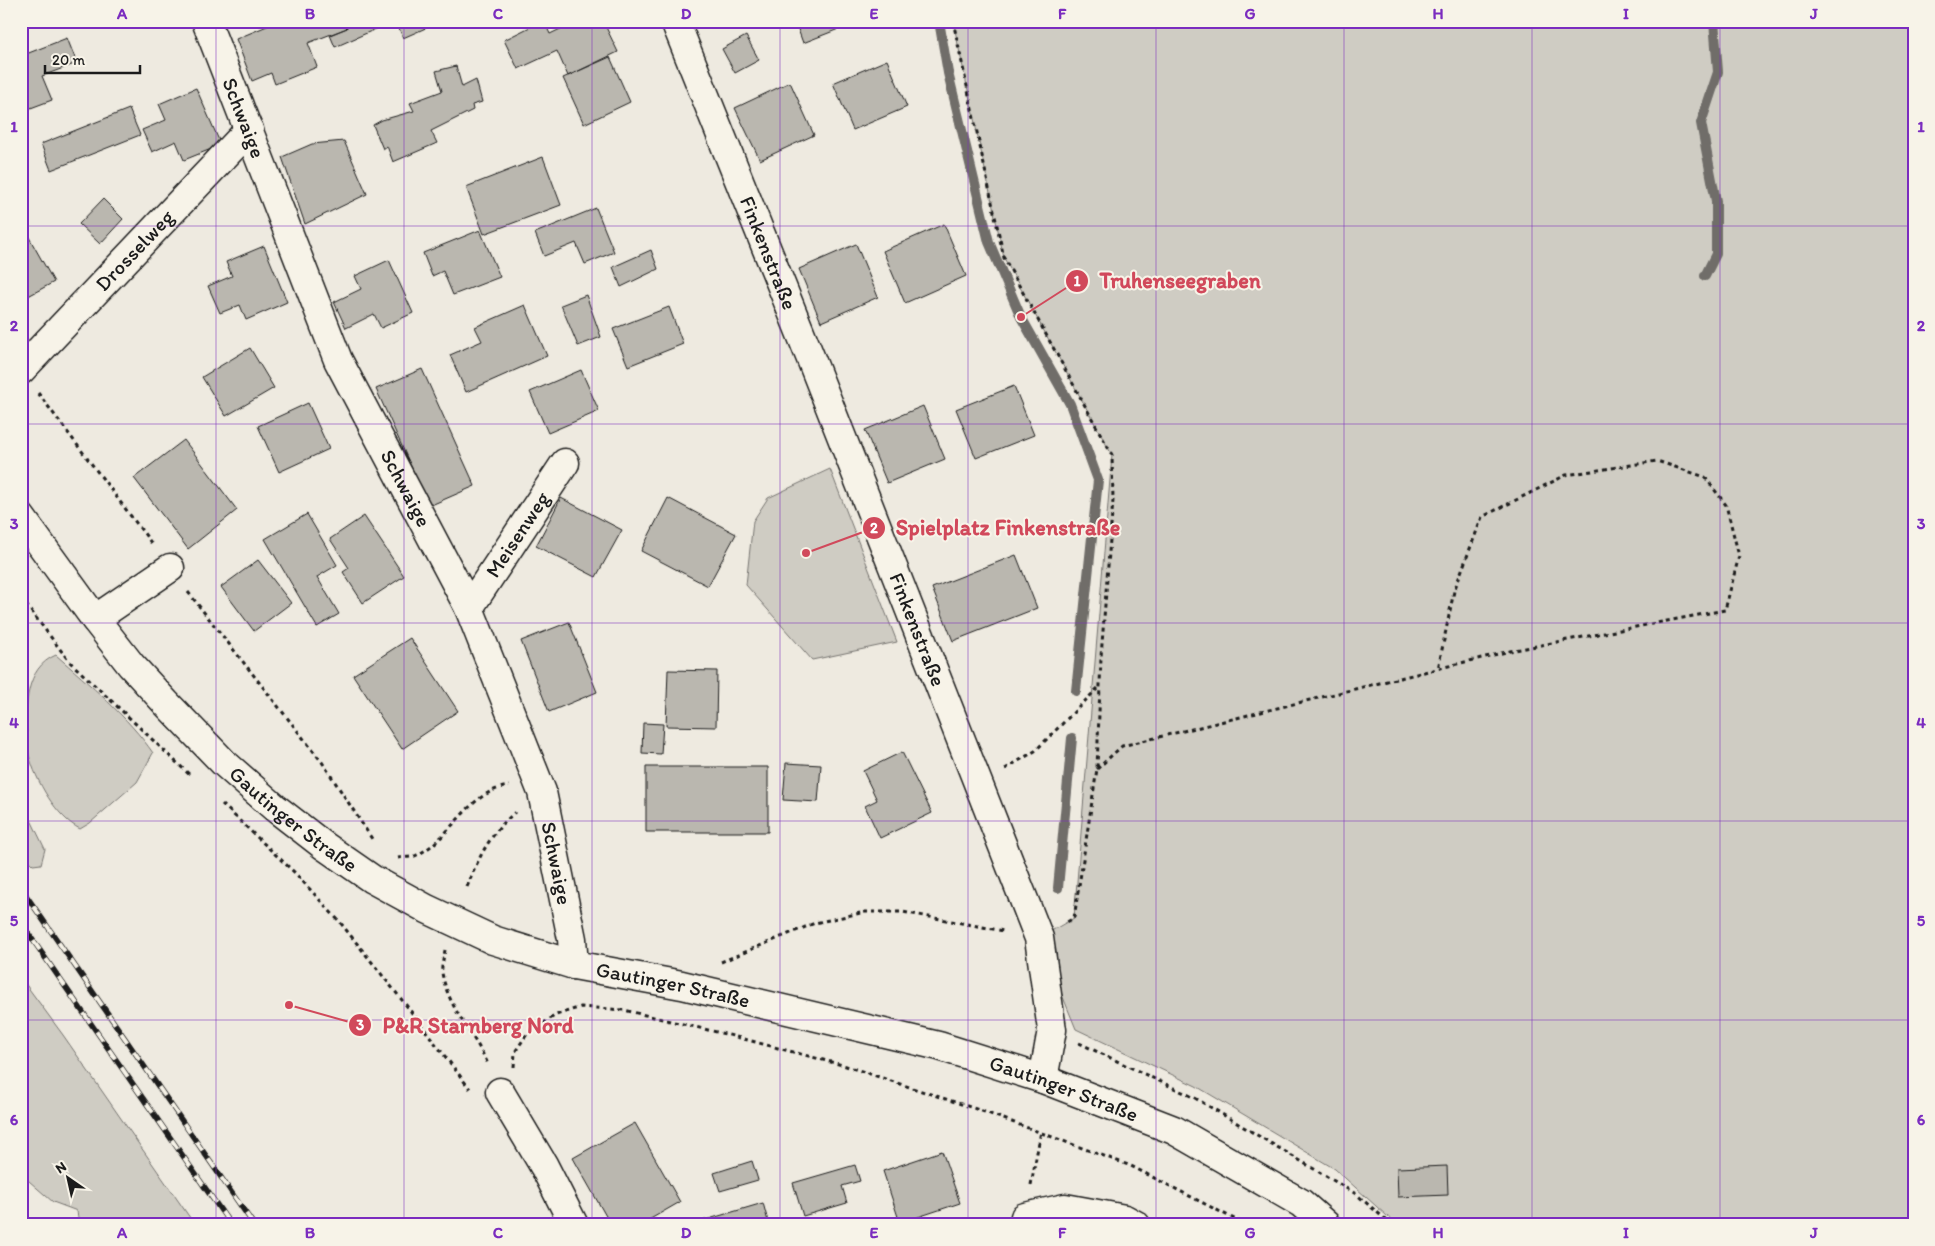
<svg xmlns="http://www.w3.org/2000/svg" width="1935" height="1246" font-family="Itim,sans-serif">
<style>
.green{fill:#cfccc3;stroke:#767470}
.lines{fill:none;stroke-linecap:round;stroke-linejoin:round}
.stream{stroke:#6f6d69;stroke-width:10}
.building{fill:#bab7af;stroke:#1c1c1c}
.minor-casing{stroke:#1c1c1c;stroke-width:31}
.major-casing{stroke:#1c1c1c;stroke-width:31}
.path{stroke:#1c1c1c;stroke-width:3;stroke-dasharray:4 4;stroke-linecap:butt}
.minor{stroke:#f7f3e8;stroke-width:28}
.major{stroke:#f7f3e8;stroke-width:28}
.rail-casing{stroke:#1c1c1c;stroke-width:5.5}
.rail{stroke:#f7f3e8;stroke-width:4;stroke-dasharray:11;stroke-linecap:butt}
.grid{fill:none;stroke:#7b2cbf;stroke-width:1;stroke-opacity:0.55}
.labels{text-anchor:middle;stroke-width:4;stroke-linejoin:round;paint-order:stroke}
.street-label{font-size:21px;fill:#1c1c1c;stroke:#f7f3e8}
.leader{fill:none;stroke:#d1495b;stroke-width:2}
.callout-dot{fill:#d1495b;stroke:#f7f3e8;stroke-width:2}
.mark-label{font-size:15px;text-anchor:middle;font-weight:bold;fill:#fff}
.callout-label{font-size:22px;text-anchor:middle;font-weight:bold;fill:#d1495b;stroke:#f7f3e8;stroke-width:4;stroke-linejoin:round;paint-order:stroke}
.neatline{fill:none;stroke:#7b2cbf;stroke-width:2}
.grid-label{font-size:16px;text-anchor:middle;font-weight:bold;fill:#7b2cbf}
</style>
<rect width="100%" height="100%" fill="#eeeae0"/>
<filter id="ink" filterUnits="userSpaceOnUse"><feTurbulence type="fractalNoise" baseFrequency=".02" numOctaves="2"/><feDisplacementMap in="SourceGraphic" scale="10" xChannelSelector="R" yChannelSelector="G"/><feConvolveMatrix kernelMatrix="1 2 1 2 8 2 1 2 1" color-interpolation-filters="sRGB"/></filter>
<g filter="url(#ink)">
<!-- green -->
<path class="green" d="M953 21H1914V1225H1397L1335 1169 1196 1086 1076 1029 1039 938 1074 918 1112 455 1004 258Z
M830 469 897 642 812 660 746 585 753 521 768 498Z
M56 655C88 683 129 718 153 753L137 782 90 823 80 829C56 817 36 781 29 755 28 749 28 742 27 736 25 707 25 668 56 655Z
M21 808 31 820 45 849 41 864 33 865 21 853Z
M21 978 63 1035 195 1225H79L77 1211 53 1202 21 1174Z"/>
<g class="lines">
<!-- stream -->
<path class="stream" d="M939 21 948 73 989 242 1021 317 1070 404 1098 480 1076 691
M1705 276 1716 254V201L1701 123 1718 72 1714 21
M1058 888 1072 738"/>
</g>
<!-- building -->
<path class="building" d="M122 21H138L124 27Z
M279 21H344L347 28 308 43 317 67 275 84 271 73 252 81 236 39Z
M344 21H394L335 47 330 35 347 28Z
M396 21H426L428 27 403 38Z
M542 21H544L550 34 577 21H603L618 52 568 76 557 51 518 69 504 40Z
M795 21H859L803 43Z
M746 36 759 60 735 73 722 49Z
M67 38 77 63 42 76 52 100 28 109 21 90V56Z
M610 57 630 102 584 124 563 78Z
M887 60 907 107 853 130 833 83Z
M456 66 462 87 476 80 482 102 472 105 473 110 431 131 437 143 393 162 387 146 383 149 373 125 382 120 414 111 410 103 442 91 436 71Z
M790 82 814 135 760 160 735 108Z
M196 88 221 145 184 160 176 141 152 152 142 130 166 120 159 104Z
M129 109 140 135 51 170 41 144Z
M344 141 367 194 305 224 282 157 312 144Z
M543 157 561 205 484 234 466 187Z
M103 199 123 219 100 244 79 224Z
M596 208 614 252 585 264 576 243 544 256 535 233Z
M21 223 54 282 21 300Z
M944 224 966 276 905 303 883 251Z
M480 230 500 277 453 295 443 271 432 276 423 253Z
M856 244 878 297 821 322 799 269Z
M264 246 287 302 246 320 240 305 220 313 208 286 232 276 226 262Z
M651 250 658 269 621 287 613 267Z
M389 260 413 313 381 328 374 314 346 328 334 302 361 289 355 276Z
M586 295 601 337 578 346 561 305Z
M525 305 547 356 466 392 450 355 482 341 475 327Z
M669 307 683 344 628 366 613 329Z
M250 348 274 388 226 416 202 377Z
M422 369 475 486 429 506 376 389Z
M581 370 599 411 548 433 530 392Z
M1014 386 1034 435 976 458 956 409Z
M308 403 329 449 279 472 258 426Z
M923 406 945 459 887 483 865 430Z
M184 440 237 510 188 549 134 478Z
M561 498 622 530 596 577 536 546Z
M668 498 736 534 708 586 641 551Z
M307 514 337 565 317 577 339 614 317 627 265 539Z
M364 516 404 576 363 603 343 572 349 568 330 539Z
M1016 555 1037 608 953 641 932 588Z
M258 560 291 603 254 631 221 587Z
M569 622 597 692 549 712 521 641Z
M410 638 458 711 402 749 353 675Z
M668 670 717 671 716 727 666 726Z
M643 723 663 724 661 754 642 753Z
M902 752 932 813 880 838 865 806 877 800 863 771Z
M786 763 821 765 818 802 783 800Z
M646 767H768V832H646Z
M635 1123 680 1202 640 1225H611L573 1158Z
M942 1151 960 1203 900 1223 883 1171Z
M752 1161 758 1180 720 1191 714 1173Z
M855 1165 860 1181 842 1186 847 1203 803 1216 793 1183Z
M1447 1166 1448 1195 1398 1197 1397 1168Z
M763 1203 769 1225H703L702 1221Z"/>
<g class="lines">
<!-- minor casing -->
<g class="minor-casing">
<g id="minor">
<path id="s1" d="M206 21 338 360 469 608 542 792 572 939 574 965"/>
<path id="s2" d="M675 21 811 359 1039 938 1052 1030 1043 1079"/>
<path id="s3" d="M21 370 249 130"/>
<path id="s4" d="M469 608 565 463"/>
<path d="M95 619 170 568"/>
<path d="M500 1092 544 1166 574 1225"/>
<path d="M1023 1225 1025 1217 1065 1208 1125 1219 1136 1225"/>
</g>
</g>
<!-- major casing -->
<g class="major-casing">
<g id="major">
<path id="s5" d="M21 517 95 619 131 665 166 703 223 762 274 807 323 845 372 879 427 909 493 940 574 965 682 985 939 1046 1043 1079 1174 1130 1301 1203 1326 1225"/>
</g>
</g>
<!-- path -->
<path class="path" d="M953 21 1004 258 1112 455 1113 500 1101 657 1097 769 1074 918 1065 923
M38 393 152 544
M188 592 322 762 374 842
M21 598 69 661 191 776
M1005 769 1035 751 1099 687
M1097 769 1122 746 1510 651 1725 610 1739 556 1726 505 1705 477 1657 461 1566 475 1482 517 1454 591 1438 669
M222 804 295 873 339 921 406 1005 470 1089
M398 858C404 857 412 858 417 855 451 839 468 791 509 786
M467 887C481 853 488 837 515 812
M445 950C444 957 441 966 442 973 449 1010 473 1032 488 1064
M721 962 815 923 865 912H903L1004 931
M1079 1043 1195 1098 1356 1194 1392 1225
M514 1067 515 1052 527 1034 556 1015 581 1007 624 1010 725 1034 846 1066 982 1111 1131 1166 1246 1225
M1031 1185 1041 1131"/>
<!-- minor -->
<use href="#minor" class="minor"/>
<!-- major -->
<use href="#major" class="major"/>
<!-- rail casing -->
<g class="rail-casing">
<path id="rail" d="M21 888 254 1225
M21 923 231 1225"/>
</g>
<!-- rail -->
<use href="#rail" class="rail"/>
</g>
</g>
<!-- grid -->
<path class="grid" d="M216 21V1225M404 21V1225M592 21V1225M780 21V1225M968 21V1225M1156 21V1225M1344 21V1225M1532 21V1225M1720 21V1225M21 226H1914M21 424H1914M21 623H1914M21 821H1914M21 1020H1914"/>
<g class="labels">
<!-- street labels -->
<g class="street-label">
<text dy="7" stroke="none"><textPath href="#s1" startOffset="104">Schwaige</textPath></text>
<text dy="7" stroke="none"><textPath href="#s3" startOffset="165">Drosselweg</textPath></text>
<text dy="7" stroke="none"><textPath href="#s2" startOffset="250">Finkenstraße</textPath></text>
<text dy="7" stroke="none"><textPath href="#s1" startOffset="509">Schwaige</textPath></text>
<text dy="7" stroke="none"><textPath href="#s4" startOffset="88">Meisenweg</textPath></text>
<text dy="7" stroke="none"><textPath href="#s2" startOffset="655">Finkenstraße</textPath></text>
<text dy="7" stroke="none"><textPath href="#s5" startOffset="409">Gautinger Straße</textPath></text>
<text dy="7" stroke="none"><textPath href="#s1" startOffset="915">Schwaige</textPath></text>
<text dy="7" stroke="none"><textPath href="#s5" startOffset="829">Gautinger Straße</textPath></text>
<text dy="7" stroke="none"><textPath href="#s5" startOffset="1234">Gautinger Straße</textPath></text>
</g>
</g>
<!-- callouts -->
<path class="leader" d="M1021 317L1077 281M806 553L874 528M289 1005L360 1025"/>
<g class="callout-dot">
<circle cx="1021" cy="317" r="5"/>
<circle cx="806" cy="553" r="5"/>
<circle cx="289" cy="1005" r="5"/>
<circle cx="1077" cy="281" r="12"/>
<circle cx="874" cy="528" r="12"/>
<circle cx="360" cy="1025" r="12"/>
</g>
<g class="mark-label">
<text x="1077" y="286">1</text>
<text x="874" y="533">2</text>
<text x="360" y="1030">3</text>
</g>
<g class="callout-label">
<text x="1180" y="288">Truhenseegraben</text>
<text x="1008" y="535">Spielplatz Finkenstraße</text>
<text x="478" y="1033">P&amp;R Starnberg Nord</text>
</g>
<!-- margin -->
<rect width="1935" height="1246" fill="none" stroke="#f7f3e8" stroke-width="55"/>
<!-- north arrow -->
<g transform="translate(68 1178) rotate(326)" stroke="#f7f3e8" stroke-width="4" paint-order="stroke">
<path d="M0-4L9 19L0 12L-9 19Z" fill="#1c1c1c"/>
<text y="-8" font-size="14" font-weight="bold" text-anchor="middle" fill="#1c1c1c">N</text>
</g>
<!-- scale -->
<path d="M45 65v8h95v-8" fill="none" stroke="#1c1c1c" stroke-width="2.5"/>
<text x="52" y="65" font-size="15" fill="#1c1c1c" stroke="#f7f3e8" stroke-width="4" paint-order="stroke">20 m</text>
<rect x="28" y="28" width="1880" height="1190" class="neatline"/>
<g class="grid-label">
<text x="122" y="19">A</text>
<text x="310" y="19">B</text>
<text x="498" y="19">C</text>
<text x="686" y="19">D</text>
<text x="874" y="19">E</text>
<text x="1062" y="19">F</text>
<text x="1250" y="19">G</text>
<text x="1438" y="19">H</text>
<text x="1626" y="19">I</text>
<text x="1814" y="19">J</text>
<text x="14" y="132">1</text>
<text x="1921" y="132">1</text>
<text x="14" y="331">2</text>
<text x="1921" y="331">2</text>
<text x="14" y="529">3</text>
<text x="1921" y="529">3</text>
<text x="14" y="728">4</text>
<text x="1921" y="728">4</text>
<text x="14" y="926">5</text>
<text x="1921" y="926">5</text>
<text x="14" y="1125">6</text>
<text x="1921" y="1125">6</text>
<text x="122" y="1238">A</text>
<text x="310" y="1238">B</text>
<text x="498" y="1238">C</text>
<text x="686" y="1238">D</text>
<text x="874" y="1238">E</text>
<text x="1062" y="1238">F</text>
<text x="1250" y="1238">G</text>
<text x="1438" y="1238">H</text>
<text x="1626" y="1238">I</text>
<text x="1814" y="1238">J</text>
</g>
</svg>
